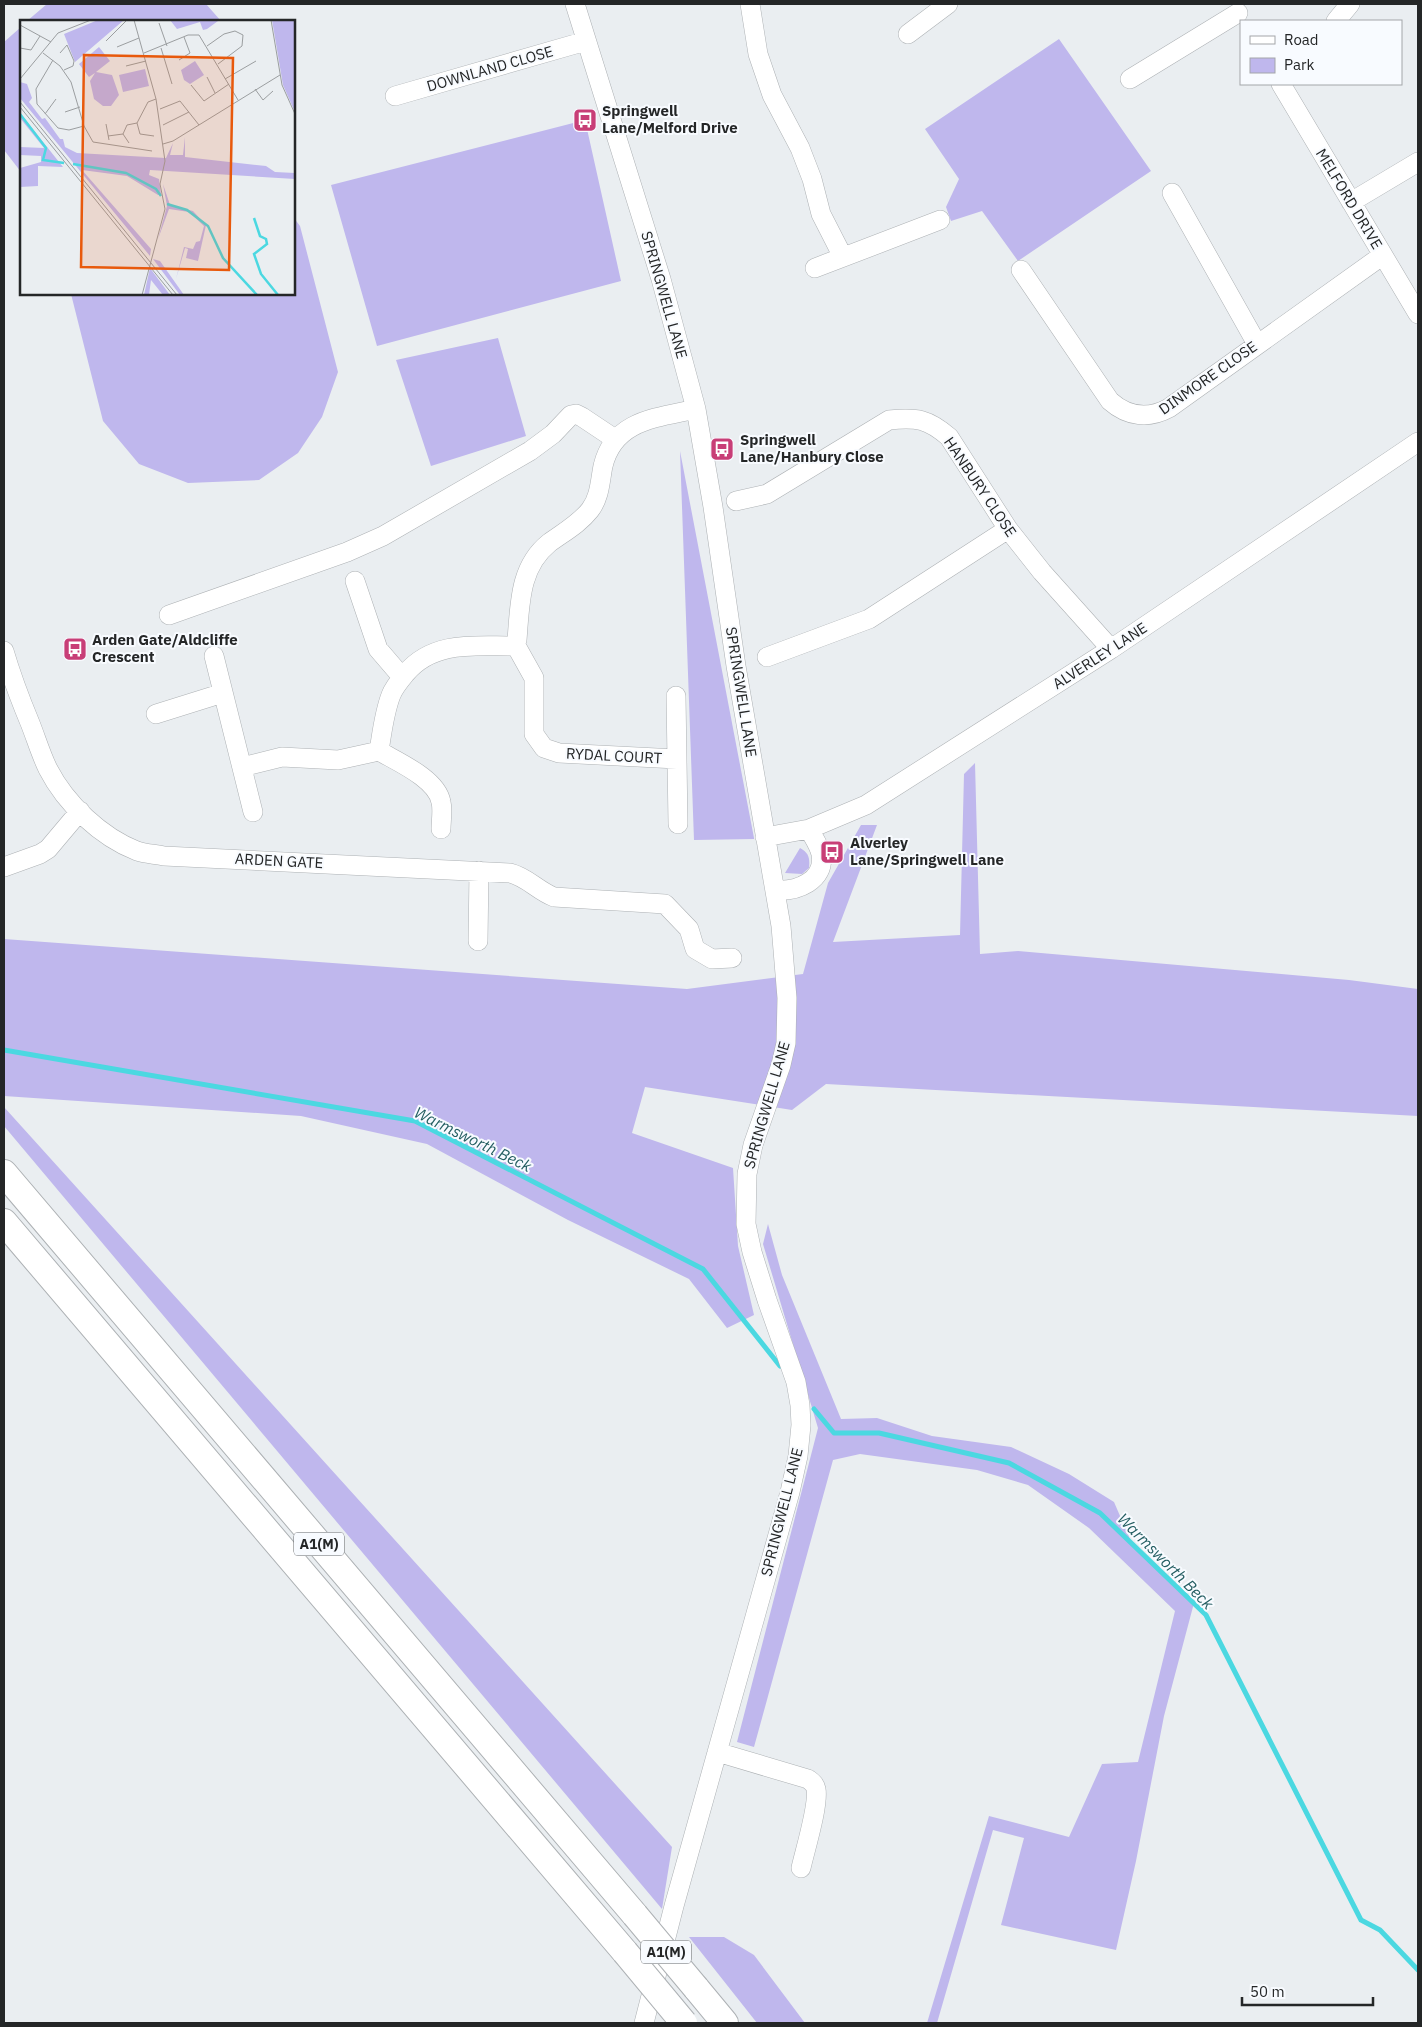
<svg xmlns="http://www.w3.org/2000/svg" width="1422" height="2027" font-family="'IBM Plex Sans',sans-serif">
<style>
.green{fill:#bfb7ed}
.lines{fill:none;stroke-linecap:round;stroke-linejoin:round}
.stream{stroke:#4bd8e1;stroke-width:5}
.minor-casing{stroke:#adb1b4;stroke-width:20}
.highway-casing{stroke:#adb1b4;stroke-width:28}
.minor{stroke:#fff;stroke-width:19}
.highway{stroke:#fff;stroke-width:26}
.highway-bridge-casing{stroke:#adb1b4;stroke-width:28;stroke-linecap:butt}
.highway-bridge{stroke:#fff;stroke-width:26}
.labels{text-anchor:middle;stroke-width:4;stroke-linejoin:round;paint-order:stroke}
.shield{fill:#f8fbff;stroke:#646668;stroke-width:1}
.shield-label{font-size:14px;font-weight:bold;fill:#242627}
.street-label{font-size:15px;fill:#242627;stroke:#f8fbff}
.poi-label{font-size:15px;font-weight:bold;fill:#242627;stroke:#f8fbff;text-anchor:start}
.water-label{font-size:16px;font-style:italic;fill:#245e62;stroke:#f8fbff}
.inset-river{fill:none;stroke:#4bd8e1;stroke-width:2.5}
.inset-road{fill:none;stroke:#9b9ea0;stroke-width:1}
.view{fill:#e8590c;fill-opacity:0.15;stroke:#e8590c;stroke-width:2.5}
.inset-edge{fill:none;stroke:#242627;stroke-width:2.5}
</style>
<rect width="100%" height="100%" fill="#eaeef1"/>
<!-- green -->
<path class="green" d="M47 4H206L221 21H27Z
M21 27V172L4 150V42Z
M1059 39 1151 171 1018 261 982 211 951 221 946 207 959 179 925 129Z
M585 120 621 281 377 346 331 185Z
M294 218 300 226 338 372 322 417 298 453 259 480 188 483 139 464 103 421 71 294H294Z
M498 338 526 436 431 466 396 360Z
M680 451 754 838V839L694 840Z
M975 763 980 954 1018 951 1349 980 1418 989V1116L826 1084 792 1110 645 1087 632 1133 733 1168 738 1246 754 1315 727 1328 689 1279 568 1220 427 1144 301 1116 4 1096V939L687 989 803 974 828 883 861 825H877L833 942 960 935 964 774Z
M800 848C809 853 810 858 809 868L802 874 785 873Z
M4 1107 672 1847 662 1909 4 1126Z
M768 1224 782 1275 841 1419 877 1418 932 1436 1011 1447 1069 1474 1114 1502 1133 1546 1194 1603 1164 1716 1136 1861 1116 1950 1001 1925 1024 1838 993 1830 937 2023H927L989 1816 1069 1837 1102 1764 1138 1762 1175 1611 1089 1528 1028 1485 977 1470 860 1454 833 1460 754 1747 737 1742 818 1428 763 1244Z
M689 1937H724L754 1955 805 2023H757Z"/>
<g class="lines">
<!-- stream -->
<path class="stream" d="M4 1050 415 1121 703 1269 780 1366
M814 1409 834 1433H879L1009 1463 1100 1513 1206 1615 1361 1920 1380 1930 1418 1970"/>
<!-- minor casing -->
<g class="minor-casing">
<path id="minor" d="M575 4 661 279 696 409 713 507 736 666 781 926 787 998 786 1043 781 1065 753 1145 747 1174 746 1224 752 1252 767 1300 796 1382 800 1405 801 1425 798 1456 790 1492 674 1906 644 2023
M750 4 758 54 772 95 800 148 812 179 821 214 843 257
M1336 21 1350 4
M908 34 948 4
M1130 79 1238 13
M1281 84 1418 314
M395 96 586 41
M1172 193 1257 344
M1351 202 1418 162
M815 268 940 220
M1021 270 1110 401C1128 417 1149 419 1169 408L1383 255
M736 501 767 494 889 420C917 417 928 419 949 437L1008 529 1042 572 1111 649
M355 581 378 649 402 677
M169 615 347 552 383 536 530 451 553 434 571 415 576 414 582 417 615 439
M515 644 534 678V734L544 748 559 753 677 759
M4 651C11 675 20 699 30 723 36 738 41 755 48 769 66 804 101 837 137 851 146 854 155 854 164 856L510 873C527 877 538 891 554 897L665 904 689 929 695 949 712 959 732 958
M214 656 253 812
M767 657 869 619 1008 529
M676 696 678 824
M156 714 223 693
M379 751C382 733 384 713 391 695 394 687 401 679 406 673 433 641 473 646 510 646L515 644 517 640C520 605 519 567 549 543 564 532 579 524 590 510 600 497 600 481 603 466 614 420 656 418 696 409
M242 767 282 757 338 760 379 751C398 762 437 779 441 802 443 810 441 821 441 829
M765 837 809 829 866 805 1111 649 1418 442
M4 867 40 854 48 849 80 811
M775 890C796 892 826 881 821 854 819 845 813 837 809 829
M478 941 479 871
M717 1752 808 1779C812 1782 815 1784 816 1789 819 1805 805 1850 801 1868"/>
</g>
<!-- highway casing -->
<g class="highway-casing">
<path id="highway" d="M4 1173 635 1915
M4 1222 625 1952
M696 1988 725 2023"/>
</g>
<!-- minor -->
<use href="#minor" class="minor"/>
<!-- highway -->
<use href="#highway" class="highway"/>
<!-- highway-bridge casing -->
<g class="highway-bridge-casing">
<path id="highway-bridge" d="M635 1915 696 1988
M625 1952 684 2023"/>
</g>
<!-- highway-bridge -->
<use href="#highway-bridge" class="highway-bridge"/>
</g>
<!-- icons -->
<defs>
<g id="bus-square" transform="scale(1.25)"><rect x="-9" y="-9" width="18" height="18" rx="4" fill="#c83e77" stroke="#f8fbff"/><path d="M-5-6H5V4H4V6H2V4H-2V6H-4V4H-5ZM-3.5-4V0h7V-4ZM-3.5 1.2v1.5H-2V1.2ZM2 1.2v1.5H3.5V1.2Z" fill="#fff"/></g>
</defs>
<g fill-rule="evenodd">
<use href="#bus-square" x="585" y="120"/>
<use href="#bus-square" x="722" y="449"/>
<use href="#bus-square" x="75" y="649"/>
<use href="#bus-square" x="832" y="852"/>
</g>
<g class="labels">
<!-- shield labels -->
<g class="shield">
<rect x="294" y="1532.5" width="50" height="23" rx="4"/>
<rect x="641" y="1940.5" width="50" height="23" rx="4"/>
</g>
<g class="shield-label">
<text x="319" y="1549">A1(M)</text>
<text x="666" y="1957">A1(M)</text>
</g>
<!-- street labels -->
<g class="street-label">
<text transform="translate(490 69) rotate(-16)" y="5">DOWNLAND CLOSE</text>
<text transform="translate(1349 199) rotate(59)" y="5">MELFORD DRIVE</text>
<text transform="translate(664 295) rotate(74)" y="5">SPRINGWELL LANE</text>
<text transform="translate(1208 378) rotate(-35)" y="5">DINMORE CLOSE</text>
<text transform="translate(980 487) rotate(56)" y="5">HANBURY CLOSE</text>
<text transform="translate(1100 656) rotate(-33)" y="5">ALVERLEY LANE</text>
<text transform="translate(741 692) rotate(81)" y="5">SPRINGWELL LANE</text>
<text transform="translate(614 756) rotate(3)" y="5">RYDAL COURT</text>
<text transform="translate(279 861) rotate(3)" y="5">ARDEN GATE</text>
<text transform="translate(767 1105) rotate(-74)" y="5">SPRINGWELL LANE</text>
<text transform="translate(782 1512) rotate(-76)" y="5">SPRINGWELL LANE</text>
</g>
<!-- poi labels -->
<g class="poi-label">
<text x="602" y="116">Springwell<tspan x="602" dy="17">Lane/Melford Drive</tspan></text>
<text x="740" y="445">Springwell<tspan x="740" dy="17">Lane/Hanbury Close</tspan></text>
<text x="92" y="645">Arden Gate/Aldcliffe<tspan x="92" dy="17">Crescent</tspan></text>
<text x="850" y="848">Alverley<tspan x="850" dy="17">Lane/Springwell Lane</tspan></text>
</g>
<!-- water labels -->
<g class="water-label">
<text transform="translate(473 1139) rotate(26)" y="6">Warmsworth Beck</text>
<text transform="translate(1166 1561) rotate(45)" y="6">Warmsworth Beck</text>
</g>
</g>
<!-- overview -->
<g transform="translate(20 20)">
<rect width="275" height="275" fill="#eaeef1"/>
<path d="M78 0H104L55 42 44 14ZM150 0H194L198 1 187 9 183 10 180 2 157 9ZM252 0H275L274 90 263 65ZM79 27 90 41 76 52 92 55 99 75 91 86H83L74 79 70 61 75 53 69 57 59 44ZM175 41 184 55 170 64 164 60 161 50ZM125 49 129 66 103 72 99 55ZM0 62 7 64 12 78 9 82 22 99 25 98 40 119H43L45 127 57 133 146 138 153 123 150 135H163L165 117V137L246 146 255 152 275 153V159L130 150 129 155 139 159 141 174 138 175 107 156 62 150 131 229 130 236 0 78ZM0 93 43 147 18 146V166L0 167V148L21 142V136L0 135V127L24 128 0 98ZM143 164 150 185 173 191 186 205 178 241 166 238 168 229 165 228 156 259 164 227 173 229 176 222 180 221 184 206 169 192 149 189 138 219 147 186ZM133 239 140 241 164 275H160ZM130 248 150 275H143L131 260 129 275H124Z" fill="#bfb7ed"/>
<path class="inset-river" d="M0 94 26 128 23 140 44 143M53 144 106 153 136 169 141 176M147 184 167 190 188 206 203 238 237 275M234 198 240 216 246 219 247 224 234 234 241 254 258 275"/>
<path class="inset-road" d="M114 0 136 79 145 141 140 164 145 189 122 275M251 0 262 65 275 94M139 3 147 26M0 5 31 22M86 21 107 0M187 26 204 14 215 11 223 15 222 26 198 44M97 27 119 18M0 28 11 30 20 16M141 28 152 64M23 33 40 46 51 62 64 106 73 122 132 131M40 33 47 25 54 41 53 46 44 50M124 33 168 15H179L218 80M33 40 16 69 17 84 38 108 49 110 64 106M159 40 170 33 164 17M106 46 126 41M187 57 195 73M0 59 38 13 71 0M205 59 236 41M171 65 184 81 209 64M235 69 243 80 253 71M0 82 157 275M0 87 153 275M140 89 160 81 179 105M45 92 60 87M25 94 36 79M117 103 120 114 134 116M86 104 89 120M143 105 169 92M103 114 107 105 117 103 128 82 136 79M88 116 103 114 109 123M143 124 153 121 260 55"/>
<path class="view" d="M64 35 213 38 209 250 61 247Z"/>
<rect width="275" height="275" class="inset-edge"/>
</g>
<!-- border -->
<rect width="1422" height="2027" fill="none" stroke="#242627" stroke-width="10"/>
<!-- legend -->
<rect x="1240" y="20" width="162" height="65" fill="#f8fbff" stroke="#a3a6a9"/>
<rect x="1250" y="36" width="25" height="8" fill="#ffffff" stroke="#a3a6a9"/>
<text x="1284" y="45" font-size="15" fill="#242627">Road</text>
<rect x="1250" y="58" width="25" height="15" fill="#bfb7ed" stroke="#a3a6a9"/>
<text x="1284" y="70" font-size="15" fill="#242627">Park</text>
<!-- scale -->
<path d="M1242 1997v8h131v-8" fill="none" stroke="#242627" stroke-width="2.5"/>
<text x="1250" y="1997" font-size="15" fill="#242627" stroke="#f8fbff" stroke-width="4" paint-order="stroke">50 m</text>
</svg>
